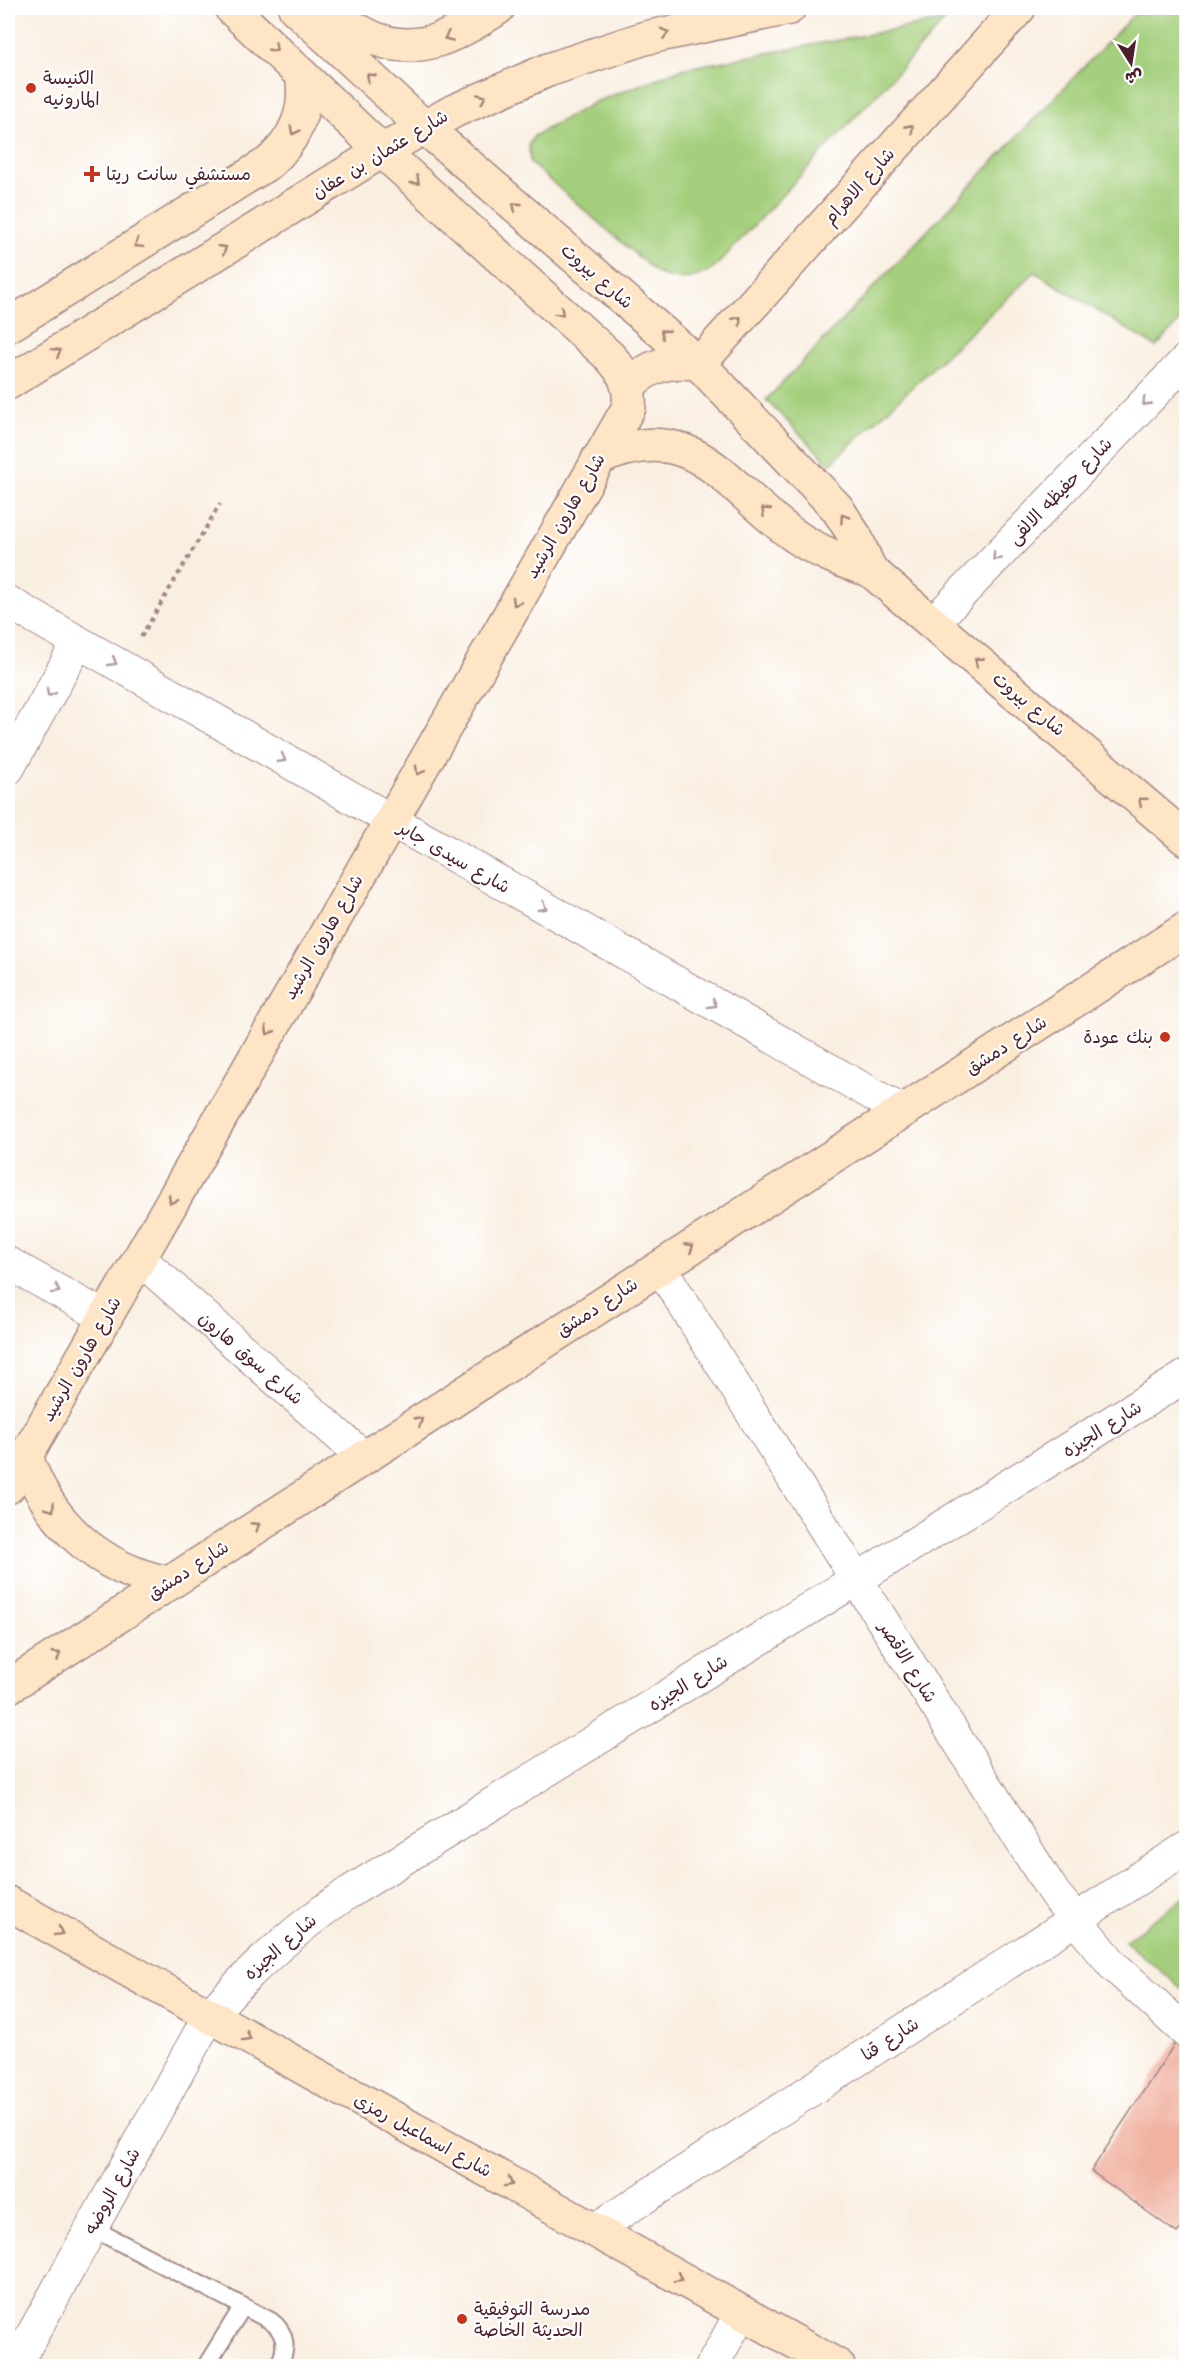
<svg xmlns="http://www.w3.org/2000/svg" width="1194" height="2374" font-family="Kalam,'Playpen Sans Arabic',sans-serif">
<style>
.green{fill:#a4cf7c;stroke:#777754;stroke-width:1.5}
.building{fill:#f0b2a1}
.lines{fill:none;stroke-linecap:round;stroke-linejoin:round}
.lane-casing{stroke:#a28786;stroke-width:20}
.street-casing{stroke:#a28786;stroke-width:34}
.secondary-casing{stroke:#a28786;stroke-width:36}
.path{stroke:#a28786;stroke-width:4;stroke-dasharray:4.5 4.5;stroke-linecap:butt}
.lane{stroke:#fff;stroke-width:16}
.street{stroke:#fff;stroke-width:32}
.secondary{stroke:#fde5c5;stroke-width:33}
.oneway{stroke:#a48278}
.oneway2{stroke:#ae9aa0}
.poi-dot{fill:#c8321e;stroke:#fff;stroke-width:2}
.labels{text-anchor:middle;stroke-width:4.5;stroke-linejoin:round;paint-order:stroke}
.poi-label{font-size:18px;fill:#4a1f2b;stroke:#fff;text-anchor:start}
.street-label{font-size:18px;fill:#4a1f2b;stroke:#fff}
</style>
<rect width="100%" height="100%" fill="#fff"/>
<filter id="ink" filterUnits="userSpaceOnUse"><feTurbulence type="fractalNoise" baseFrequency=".0167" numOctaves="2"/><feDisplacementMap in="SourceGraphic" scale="12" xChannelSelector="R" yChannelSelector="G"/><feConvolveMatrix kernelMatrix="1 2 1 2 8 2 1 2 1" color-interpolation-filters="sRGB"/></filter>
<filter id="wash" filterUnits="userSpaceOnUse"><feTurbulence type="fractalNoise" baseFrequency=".008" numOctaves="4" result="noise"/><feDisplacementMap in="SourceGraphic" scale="24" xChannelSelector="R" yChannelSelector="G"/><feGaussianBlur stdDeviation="1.35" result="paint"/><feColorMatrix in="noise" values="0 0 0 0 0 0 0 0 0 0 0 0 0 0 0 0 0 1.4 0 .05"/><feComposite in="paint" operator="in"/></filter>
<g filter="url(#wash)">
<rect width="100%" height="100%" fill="#f9efe1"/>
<!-- green -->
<path class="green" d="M1140 8H1186V314L1156 347 1035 272 830 464 766 400Z
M946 20 716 266C697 280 681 282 658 274L530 163 529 144 534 136 595 102 681 69Z
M1186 1896V1992L1125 1941Z"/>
<g id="blocks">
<!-- building -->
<path class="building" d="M1179 2037 1186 2044V2223L1177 2233 1091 2171Z"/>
</g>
</g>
<g filter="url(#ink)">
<use href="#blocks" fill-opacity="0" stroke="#a28786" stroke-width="1.5"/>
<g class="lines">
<!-- lane casing -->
<g class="lane-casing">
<path id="lane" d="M92 2228 271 2321C287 2333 288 2349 278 2366
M206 2366 243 2306"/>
</g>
<!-- street casing -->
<g class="street-casing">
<path id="street" d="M8 602 902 1111
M933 623 1186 360
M8 769 78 642
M139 1258 363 1457
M8 1263 105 1317
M660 1267 1054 1893 1114 1966 1186 2032
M594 2230 1186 1848
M15 2366 209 2016C251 1969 296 1928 348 1893L1186 1376
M712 2366 741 2313"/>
</g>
<!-- secondary casing -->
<g class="secondary-casing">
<path id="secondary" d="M295 8 423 126 699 364 837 508 856 538 870 570
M311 8C333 14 349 26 369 36 416 59 459 34 498 8
M8 326 270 162C296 138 308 110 302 75
M8 383 382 151 454 111 548 70 645 38 789 8
M629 385C650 365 670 359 699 364L1019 8
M598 459C696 414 726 489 795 536 818 552 844 562 870 570L1186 839
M26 1456C48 1523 99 1569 168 1583
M8 1487 629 407C631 385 624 372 609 356L382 151 231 8
M8 1687 1186 929
M8 1903 838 2366"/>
</g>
<!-- path -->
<path class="path" d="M141 637 220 504"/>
<!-- lane -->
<use href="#lane" class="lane"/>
<!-- street -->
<use href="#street" class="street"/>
<!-- secondary -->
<use href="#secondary" class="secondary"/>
</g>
<!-- one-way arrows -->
<defs><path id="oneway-chevron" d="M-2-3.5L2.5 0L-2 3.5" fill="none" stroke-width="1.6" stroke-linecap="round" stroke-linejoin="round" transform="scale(1.5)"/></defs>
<g class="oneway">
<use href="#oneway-chevron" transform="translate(665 33) rotate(-14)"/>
<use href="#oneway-chevron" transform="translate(448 37) rotate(157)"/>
<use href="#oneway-chevron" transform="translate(274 48) rotate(44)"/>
<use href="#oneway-chevron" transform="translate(370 77) rotate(-137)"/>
<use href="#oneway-chevron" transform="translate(482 98) rotate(-24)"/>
<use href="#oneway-chevron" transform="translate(910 128) rotate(-48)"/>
<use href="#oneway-chevron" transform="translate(294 131) rotate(117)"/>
<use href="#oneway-chevron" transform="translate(416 181) rotate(42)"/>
<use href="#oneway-chevron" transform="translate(516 206) rotate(-139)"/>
<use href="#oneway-chevron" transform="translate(138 244) rotate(148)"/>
<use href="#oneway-chevron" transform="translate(223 249) rotate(-32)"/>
<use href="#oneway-chevron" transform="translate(560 312) rotate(42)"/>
<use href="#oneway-chevron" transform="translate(738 320) rotate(-48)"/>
<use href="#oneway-chevron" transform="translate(664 333) rotate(-139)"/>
<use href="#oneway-chevron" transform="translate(57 352) rotate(-32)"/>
<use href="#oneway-chevron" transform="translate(765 511) rotate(-138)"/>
<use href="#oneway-chevron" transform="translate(844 518) rotate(-124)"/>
<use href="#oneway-chevron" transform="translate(516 602) rotate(120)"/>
<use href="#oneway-chevron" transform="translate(978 661) rotate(-140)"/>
<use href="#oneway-chevron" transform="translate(419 771) rotate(120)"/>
<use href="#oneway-chevron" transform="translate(1142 801) rotate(-140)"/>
<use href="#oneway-chevron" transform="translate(269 1031) rotate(120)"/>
<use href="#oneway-chevron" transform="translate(172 1200) rotate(120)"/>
<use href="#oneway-chevron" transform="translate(690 1247) rotate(-33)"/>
<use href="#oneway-chevron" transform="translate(419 1421) rotate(-33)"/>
<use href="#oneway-chevron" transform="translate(51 1508) rotate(55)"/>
<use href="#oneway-chevron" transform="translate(256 1526) rotate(-33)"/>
<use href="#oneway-chevron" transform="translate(57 1655) rotate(-33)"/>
<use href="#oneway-chevron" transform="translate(59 1932) rotate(29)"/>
<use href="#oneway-chevron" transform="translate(247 2037) rotate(29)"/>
<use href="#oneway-chevron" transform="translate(509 2183) rotate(29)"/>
<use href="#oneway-chevron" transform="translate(679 2278) rotate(29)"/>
</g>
<g class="oneway2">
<use href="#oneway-chevron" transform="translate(1146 402) rotate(134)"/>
<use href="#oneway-chevron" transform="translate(996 557) rotate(134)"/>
<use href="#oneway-chevron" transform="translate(113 662) rotate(30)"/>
<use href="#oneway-chevron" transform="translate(50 693) rotate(119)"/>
<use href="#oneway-chevron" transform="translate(282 759) rotate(30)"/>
<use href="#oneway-chevron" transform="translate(543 907) rotate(30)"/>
<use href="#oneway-chevron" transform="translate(713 1004) rotate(30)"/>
<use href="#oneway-chevron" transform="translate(56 1290) rotate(29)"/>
</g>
</g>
<!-- markers -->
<g class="poi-dot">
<circle cx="31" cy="88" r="6"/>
<path d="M89 165h6v6h6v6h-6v6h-6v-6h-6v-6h6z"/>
<circle cx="1165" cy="1037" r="6"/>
<circle cx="462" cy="2319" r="6"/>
</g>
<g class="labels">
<!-- poi labels -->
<g class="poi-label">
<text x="43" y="84">الكنيسة<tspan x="43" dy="21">المارونيه</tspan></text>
<text x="106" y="180">مستشفي سانت ريتا</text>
<text x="1153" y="1043" text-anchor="end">بنك عودة</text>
<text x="474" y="2315">مدرسة التوفيقية<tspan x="474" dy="21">الحديثة الخاصة</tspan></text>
</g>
<!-- street labels -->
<g class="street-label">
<text transform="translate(380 154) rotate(-31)" y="6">شارع عثمان بن عفان</text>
<text transform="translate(859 186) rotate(-48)" y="6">شارع الاهرام</text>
<text transform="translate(597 276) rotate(41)" y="6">شارع بيروت</text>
<text transform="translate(1060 491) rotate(-46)" y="6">شارع حفيظه الالفى</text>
<text transform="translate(565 516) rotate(-60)" y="6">شارع هارون الرشيد</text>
<text transform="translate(1029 704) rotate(40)" y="6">شارع بيروت</text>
<text transform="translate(454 857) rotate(30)" y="6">شارع سيدى جابر</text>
<text transform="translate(323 937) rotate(-60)" y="6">شارع هارون الرشيد</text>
<text transform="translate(1006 1045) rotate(-33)" y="6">شارع دمشق</text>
<text transform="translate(597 1307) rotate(-33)" y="6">شارع دمشق</text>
<text transform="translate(251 1358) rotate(41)" y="6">شارع سوق هارون</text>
<text transform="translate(81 1359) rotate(-60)" y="6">شارع هارون الرشيد</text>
<text transform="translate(1102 1429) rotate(-32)" y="6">شارع الجيزه</text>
<text transform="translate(188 1570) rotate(-33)" y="6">شارع دمشق</text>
<text transform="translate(908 1662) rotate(58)" y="6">شارع الاقصر</text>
<text transform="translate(688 1683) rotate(-32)" y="6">شارع الجيزه</text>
<text transform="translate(280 1947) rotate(-41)" y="6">شارع الجيزه</text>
<text transform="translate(890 2039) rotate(-33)" y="6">شارع قنا</text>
<text transform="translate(423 2135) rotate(29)" y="6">شارع اسماعيل رمزى</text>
<text transform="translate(112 2191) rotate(-61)" y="6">شارع الروضه</text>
</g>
</g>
<!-- margin -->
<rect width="1194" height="2374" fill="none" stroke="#fff" stroke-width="30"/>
<!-- north arrow -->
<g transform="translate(1131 63) rotate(168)" stroke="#ffffff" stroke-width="4.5" paint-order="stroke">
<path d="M0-4.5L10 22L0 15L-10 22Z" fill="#4a1f2b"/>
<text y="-9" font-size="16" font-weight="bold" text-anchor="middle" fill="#4a1f2b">ش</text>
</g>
</svg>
